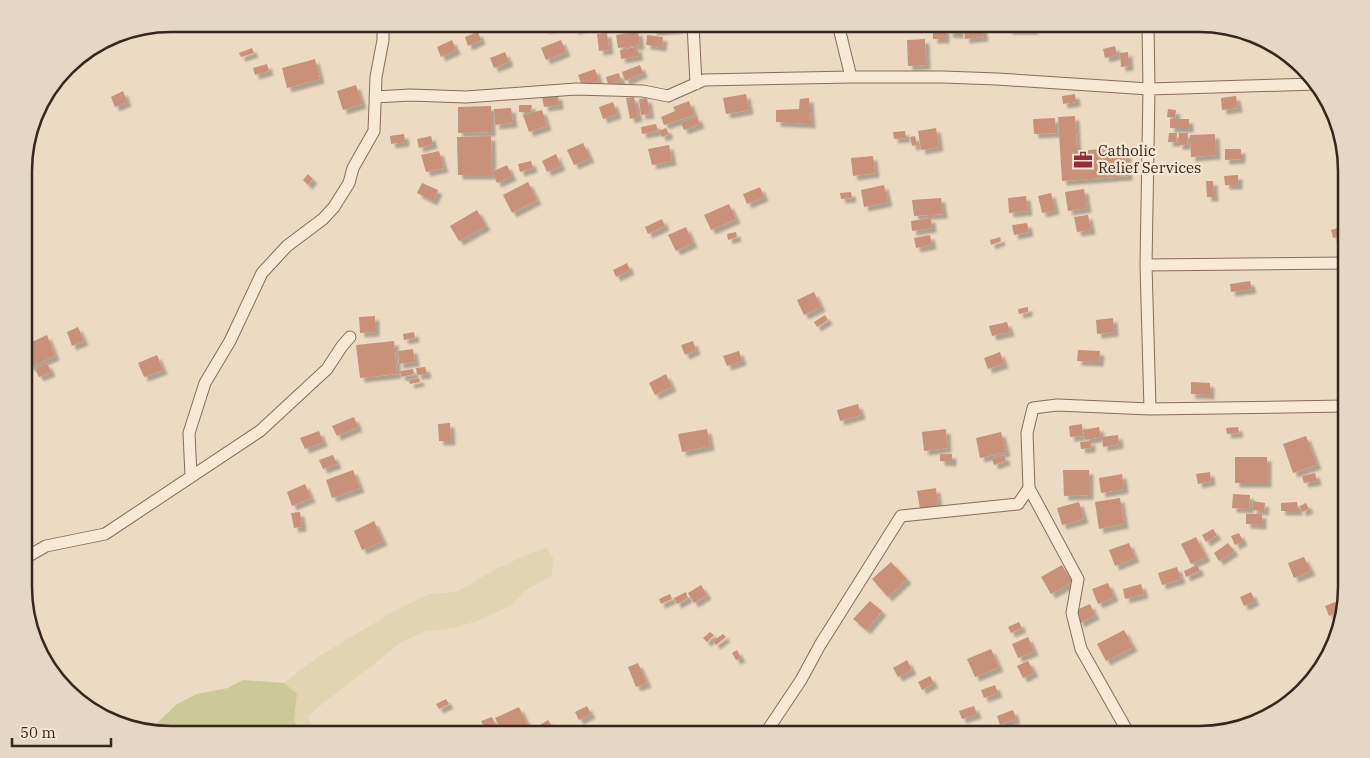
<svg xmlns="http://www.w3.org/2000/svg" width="1370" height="758" font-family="'IBM Plex Serif',serif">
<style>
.farmland{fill:#e2d3b1}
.green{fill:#cac997}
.building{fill:#c9907a;filter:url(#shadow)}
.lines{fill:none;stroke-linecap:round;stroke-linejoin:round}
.street-casing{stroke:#866c5a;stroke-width:13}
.street{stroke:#f7e9d6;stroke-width:11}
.labels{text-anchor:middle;stroke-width:4.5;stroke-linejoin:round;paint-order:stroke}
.poi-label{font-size:15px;fill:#36261e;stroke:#f4e6d2;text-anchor:start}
.rim{fill:none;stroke:#36261e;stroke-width:2.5}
</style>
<defs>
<filter id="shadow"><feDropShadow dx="4.5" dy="4.5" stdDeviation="1" flood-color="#0004"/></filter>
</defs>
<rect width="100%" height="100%" fill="#ecdac3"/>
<!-- farmland -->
<path class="farmland" d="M546 548 553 558 552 575 525 591 510 606 477 621 454 628 426 631 403 641 307 716 318 734H301L294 720 297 694 284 683 318 657 396 610 429 594 456 592 498 568 533 552Z"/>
<!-- green -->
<path class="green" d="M243 680 284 683 297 694 294 720 301 734H171L155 730V725L177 704 197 694 228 688Z"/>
<!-- building -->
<path class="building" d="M543 24H559L560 27 544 29Z
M572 24H591V25L574 30Z
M652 24H676L677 29 652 31Z
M933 24H945V39H933Z
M949 24H959V34L948 33Z
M982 24 984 37 965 39 964 25Z
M1008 24H1034V30H1008Z
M638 31 640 45 618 48 616 35Z
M478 32 481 40 468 46 465 37Z
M607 33 609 50 599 51 597 34Z
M647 35 663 37 662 47 646 45Z
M925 39 926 65 908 66 907 40Z
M452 40 456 50 441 57 437 47Z
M561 40 566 52 546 60 541 48Z
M1115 46 1117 55 1105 58 1103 49Z
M637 47 639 56 621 59 620 50Z
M252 48 254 53 241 57 239 53Z
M505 52 509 62 494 68 490 58Z
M1128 52 1129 66 1121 67 1120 53Z
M315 59 320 79 287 88 282 68Z
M267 64 269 71 255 75 253 68Z
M640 65 643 73 625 81 622 72Z
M595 69 599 81 582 86 578 75Z
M619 73 621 81 608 84 606 77Z
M356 85 362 104 343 110 337 91Z
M123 91 127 102 115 107 111 97Z
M746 94 749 110 726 114 723 98Z
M1075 94 1076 102 1063 104 1062 96Z
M558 95 559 105 544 107 542 97Z
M1236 96 1238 108 1222 110 1221 98Z
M634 97 638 117 630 119 626 98Z
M647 98 650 114 641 115 639 99Z
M809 98 811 124 776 122V110L799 109 800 99Z
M689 101 694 115 664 125 661 117 675 111 673 107Z
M613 102 617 114 603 119 599 107Z
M519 105H532L531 112H519Z
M491 106V132L458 133V107Z
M511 108 513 123 495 125 494 109Z
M1168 109 1176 110 1175 118 1167 117Z
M542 110 547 126 529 132 523 115Z
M697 116 700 124 684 130 681 123Z
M1075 116 1077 151 1126 147 1128 176 1062 181 1058 117Z
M1055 118 1056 133 1034 134 1033 119Z
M1170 119H1189V128H1170Z
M656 124 658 131 642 134 641 127Z
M666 128 669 134 662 137 659 131Z
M936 128 939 147 921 150 918 131Z
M905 131 906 138 894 139 893 132Z
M1169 133H1177L1176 142H1168Z
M1179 133H1188L1187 145H1178Z
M404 134 405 142 391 144 390 136Z
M1215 134 1216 155 1191 157 1190 135Z
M431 136 433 144 419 148 417 139Z
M491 136 492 175H458L457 137Z
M915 136 917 145 912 146 910 137Z
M583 143 590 158 574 165 567 150Z
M669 145 672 161 652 165 648 149Z
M1225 149H1241V159L1225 160Z
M439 151 444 168 426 172 421 155Z
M556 154 561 166 547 172 542 161Z
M873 156 875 173 853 176 851 158Z
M531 161 533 168 520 172 518 164Z
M507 165 512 176 497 183 492 172Z
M308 174 313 179 308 185 303 180Z
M1238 175V185H1225L1224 176Z
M1206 181H1213L1214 197H1207Z
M528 182 537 200 512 213 503 195Z
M422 183 438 190 433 201 417 193Z
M884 185 888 202 864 207 861 190Z
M760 187 764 197 747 204 743 194Z
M1084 189 1087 208 1068 211 1065 192Z
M851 192 852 198 841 199 840 193Z
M1051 193 1055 210 1042 213 1038 196Z
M1026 196 1028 211 1009 213 1008 198Z
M941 198 943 214 914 216 912 200Z
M729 204 736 219 711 230 704 215Z
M477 210 486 226 459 241 450 226Z
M1088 215 1091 230 1077 232 1074 217Z
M931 218 932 228 912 231 911 221Z
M662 219 665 226 648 234 645 227Z
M1027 223 1029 232 1014 235 1012 225Z
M1345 226 1346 235 1333 238 1331 230Z
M686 227 693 243 676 251 668 235Z
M736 232 737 237 728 240 727 234Z
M930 235 932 245 916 248 914 238Z
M1000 237 1001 241 991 245 990 240Z
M627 263 630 270 616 277 613 270Z
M1250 281 1252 289 1231 292 1230 284Z
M814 292 821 307 804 315 797 300Z
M1028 307V312L1019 314 1018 309Z
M825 315 828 320 817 327 814 322Z
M375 316V332L360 333 359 317Z
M1113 318 1114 332 1097 334 1096 320Z
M1007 322 1010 332 992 336 989 326Z
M78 327 84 341 72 346 67 332Z
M414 332 415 338 404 340 403 334Z
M47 335 55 356 30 367 25 356V345Z
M394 341 397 374 360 378 356 345Z
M693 341 696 350 685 355 681 345Z
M413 349 415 362 399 364 398 351Z
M1078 350 1100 351 1099 362 1077 361Z
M739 351 742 361 727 366 723 356Z
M1000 352 1004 364 988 369 984 358Z
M157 355 163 370 144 377 138 363Z
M47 363 51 372 39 377 35 369Z
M425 367 427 374 417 375 416 368Z
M413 369 414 374 401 377 400 371Z
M666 374 672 387 655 395 649 383Z
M419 378 420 382 410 384 409 380Z
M1191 382 1210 383V395L1191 394Z
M858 404 861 415 840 421 837 410Z
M354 417 358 427 337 436 332 426Z
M450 423 451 441H439L438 424Z
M1082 424 1083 436 1070 437 1069 426Z
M1099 427 1101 437 1085 440 1083 430Z
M1238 427 1239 433 1227 434 1226 428Z
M707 429 710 446 682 452 678 434Z
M946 429 947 448 924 451 922 432Z
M319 431 323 442 305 449 300 438Z
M1001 432 1006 452 980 458 976 438Z
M1118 435 1119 444 1103 447 1102 437Z
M1306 436 1317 465 1293 473 1283 444Z
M1091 441V448L1081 449 1080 442Z
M940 454H952V462L940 461Z
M333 455 337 464 323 469 319 460Z
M1004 455 1006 461 994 465 992 459Z
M1235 457H1267V483H1235Z
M353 470 360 488 332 498 326 480Z
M1063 470H1089V495L1064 496Z
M1210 472 1211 481 1198 484 1196 474Z
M1315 473 1317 481 1304 483 1302 476Z
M1122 474 1124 489 1101 493 1099 478Z
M305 484 311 498 292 506 287 492Z
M936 488 938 506 920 509 917 491Z
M1233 494 1250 495 1249 509 1232 508Z
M1120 498 1124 524 1099 529 1095 502Z
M1253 501 1265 503 1264 511 1252 510Z
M1079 502 1084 519 1062 525 1057 508Z
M1297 502 1298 511H1281V503Z
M1306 503 1309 509 1302 512 1300 506Z
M300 512 302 527 294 528 291 513Z
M1246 514H1262V525L1246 524Z
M374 521 383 541 362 550 354 531Z
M1213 529 1217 535 1206 542 1202 535Z
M1239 533 1243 541 1235 545 1231 536Z
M1196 537 1206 557 1191 564 1181 544Z
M1129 543 1135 558 1115 566 1109 550Z
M1228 543 1234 551 1219 561 1214 553Z
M1304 557 1311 571 1294 578 1288 563Z
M891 562 907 579 888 597 872 579Z
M1062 565 1072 582 1051 594 1041 577Z
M1197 565 1200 571 1186 577 1184 571Z
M1177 567 1181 579 1162 585 1158 573Z
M1108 583 1114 597 1098 604 1092 589Z
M1141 584 1144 594 1125 599 1123 589Z
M701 585 707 595 694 603 688 593Z
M686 592 688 598 677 604 674 598Z
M1251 592 1255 601 1244 606 1240 597Z
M670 594 672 599 661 604 659 599Z
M870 601 882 611 866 630 853 619Z
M1335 602 1339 612 1329 616 1325 606Z
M1090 604 1095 615 1080 623 1074 611Z
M1019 622 1022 628 1011 633 1008 627Z
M1124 630 1133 647 1106 661 1097 644Z
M710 632 714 635 707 642 703 638Z
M723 634 726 637 716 645 713 641Z
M1028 637 1034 651 1018 658 1012 644Z
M991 649 999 667 975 677 967 659Z
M737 650 741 658 736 660 732 653Z
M907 660 912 670 898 677 893 668Z
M1028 661 1034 672 1023 678 1017 666Z
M638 663 647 683 636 687 628 667Z
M930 676 934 683 922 690 918 682Z
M995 685 998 693 984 698 981 690Z
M446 699 449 704 439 709 436 704Z
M587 706 591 714 579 720 575 712Z
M974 706 977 714 962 719 959 711Z
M519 707 527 724 503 734 495 718Z
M1013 710 1016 719 1000 725 997 716Z
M492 717 498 731 487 734 481 721Z
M548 720 557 734H531L529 732Z"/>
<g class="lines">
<!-- street casing -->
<g class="street-casing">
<path id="street" d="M693 24 696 84
M838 24 851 77
M1148 24 1149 89 1146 265 1150 409
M375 97 410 95 466 97 576 89 643 91 668 96 704 80 851 77H943L997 79 1149 89 1316 84
M1146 265 1346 263
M191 476 189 433 205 383 230 341 262 273 287 246 323 219 334 207 349 183 353 168 374 131 376 77 383 40V24
M25 558 46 546 105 534 260 431 327 369 342 346 350 337
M765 734 801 680 820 645 901 516 1018 504 1029 488
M1129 734 1081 649 1072 613 1078 579 1029 488 1027 433 1033 408 1057 405 1150 409 1346 406"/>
</g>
<!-- street -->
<use href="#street" class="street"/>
</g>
<!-- icons -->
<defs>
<g id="office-bare" transform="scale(1.5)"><path d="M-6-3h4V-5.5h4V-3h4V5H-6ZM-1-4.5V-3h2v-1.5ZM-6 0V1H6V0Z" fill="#932d3b" stroke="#f4e6d2" stroke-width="2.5" paint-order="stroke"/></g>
</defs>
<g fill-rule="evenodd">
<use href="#office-bare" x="1083" y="160"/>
</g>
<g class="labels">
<!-- poi labels -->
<g class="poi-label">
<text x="1098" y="156">Catholic<tspan x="1098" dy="17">Relief Services</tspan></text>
</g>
</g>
<!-- crop -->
<path d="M0 0H1370V758H0ZM171 32H1199A139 139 0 0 1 1338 171V587A139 139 0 0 1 1199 726H171A139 139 0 0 1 32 587V171A139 139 0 0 1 171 32Z" fill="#e5d7c4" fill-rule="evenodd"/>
<path class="rim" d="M171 32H1199A139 139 0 0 1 1338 171V587A139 139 0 0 1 1199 726H171A139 139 0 0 1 32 587V171A139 139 0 0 1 171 32Z"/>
<!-- scale -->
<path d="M12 738v8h99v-8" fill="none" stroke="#36261e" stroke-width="2.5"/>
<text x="20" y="738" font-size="15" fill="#36261e" stroke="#f4e6d2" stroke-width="4" paint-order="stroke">50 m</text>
</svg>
